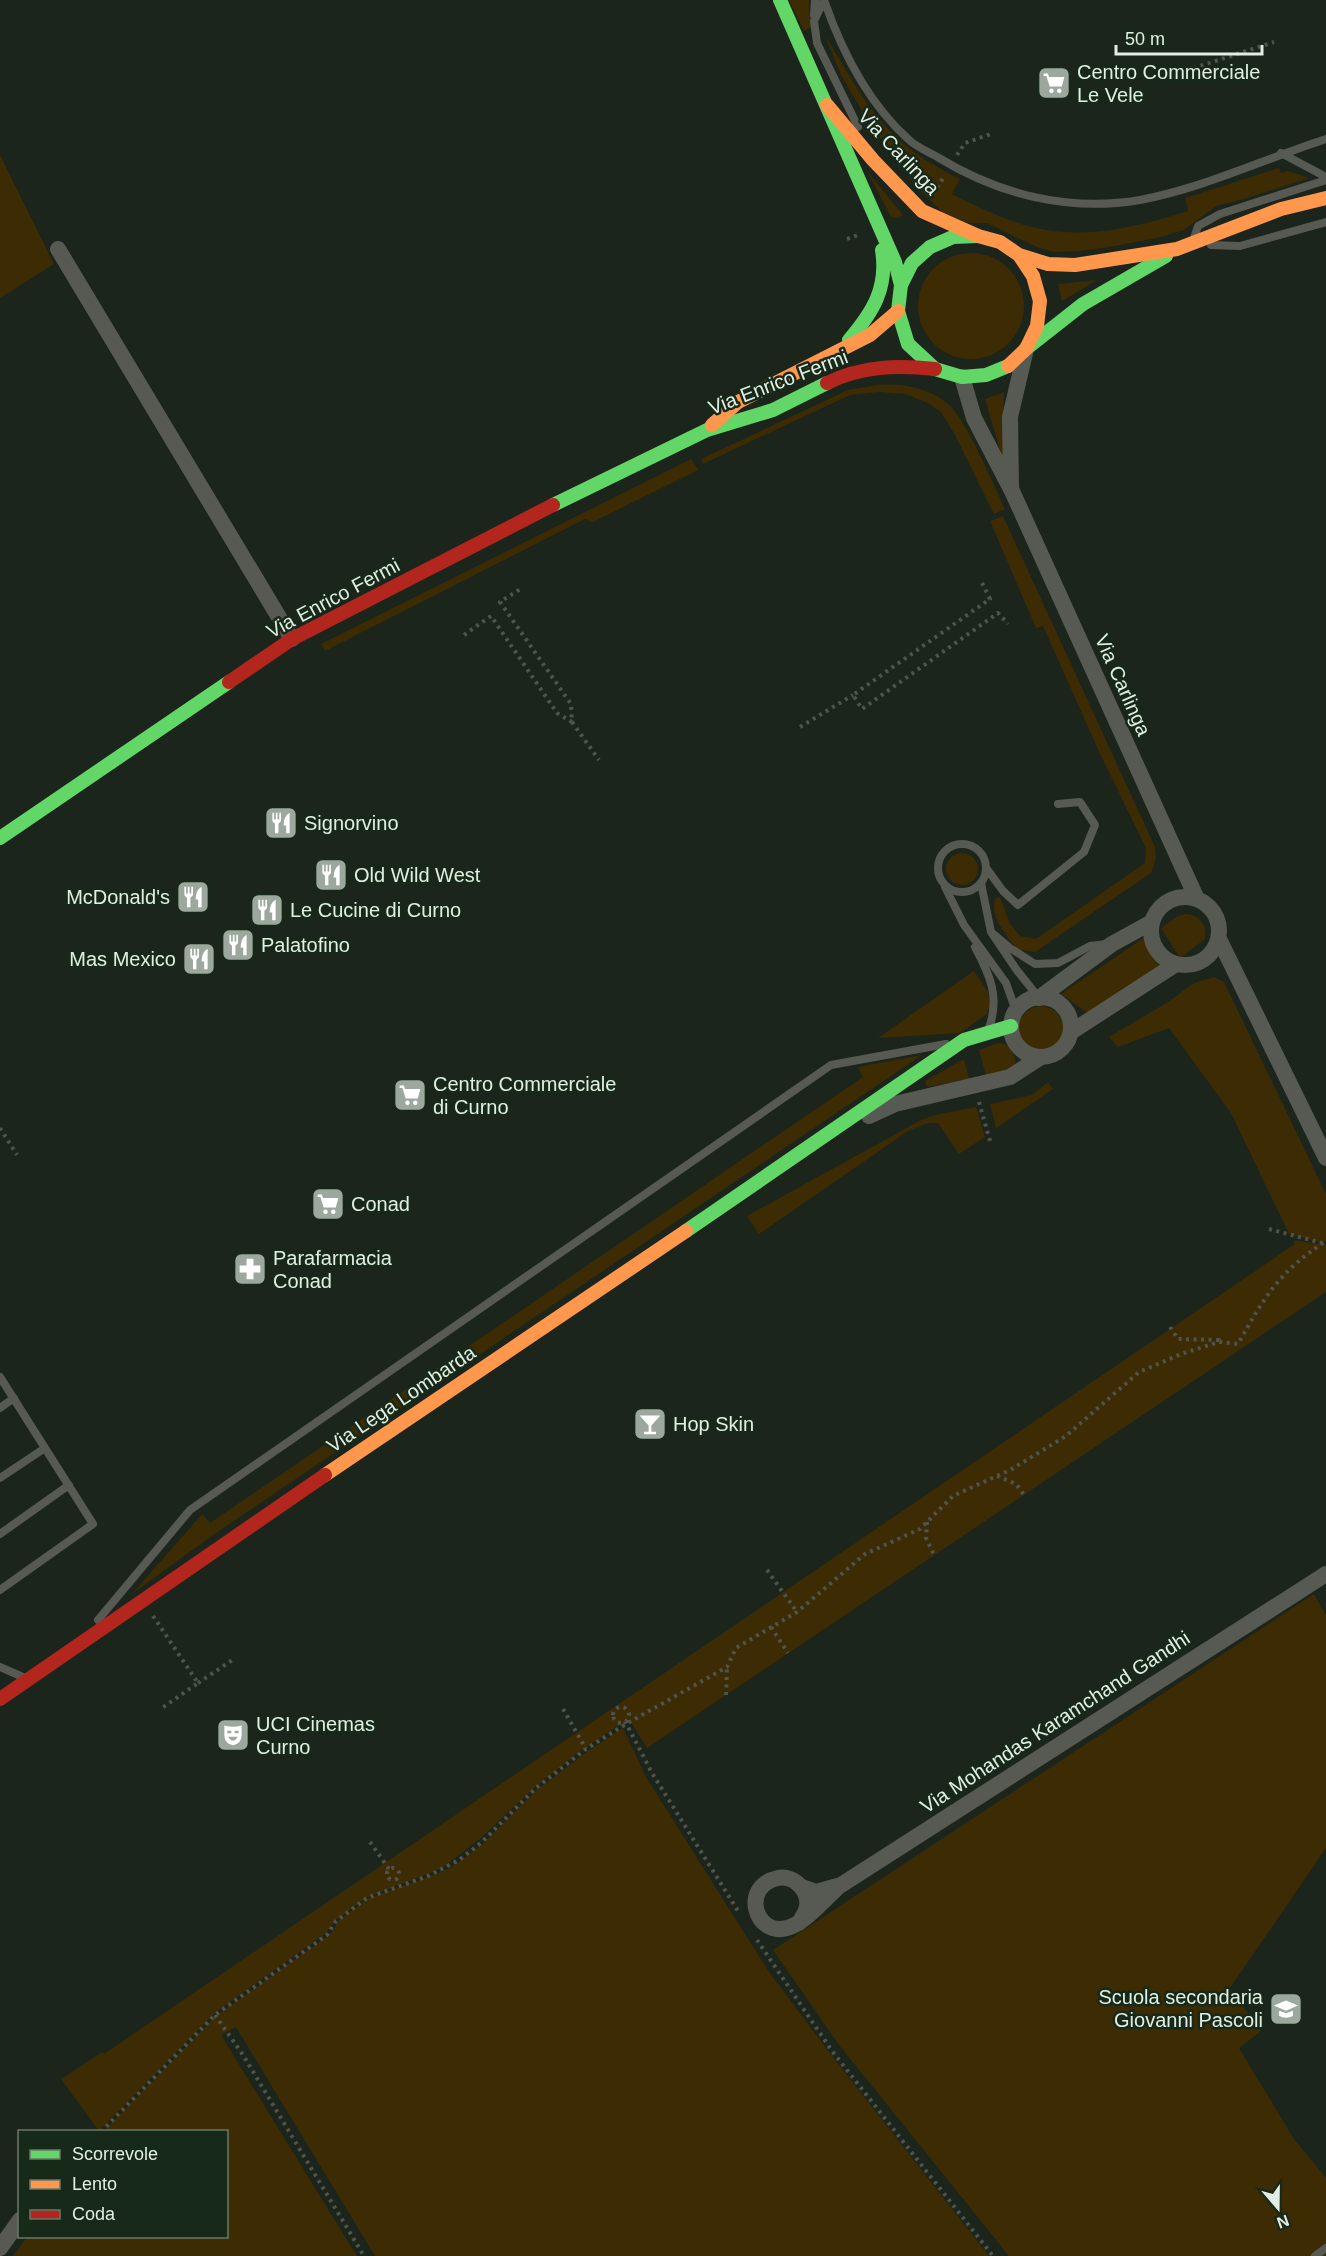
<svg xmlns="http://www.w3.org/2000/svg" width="1326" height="2256" font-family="Helvetica,sans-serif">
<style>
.green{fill:#3d2b04}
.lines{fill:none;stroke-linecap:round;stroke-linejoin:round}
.path{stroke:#4f534c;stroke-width:4;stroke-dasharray:3 4.5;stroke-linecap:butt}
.lane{stroke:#575a52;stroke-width:8}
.street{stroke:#575a52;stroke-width:16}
.fast{stroke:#63d668;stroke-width:14}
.slow{stroke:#ff974d;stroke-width:14}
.jam{stroke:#b3261e;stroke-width:14}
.labels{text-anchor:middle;stroke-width:5;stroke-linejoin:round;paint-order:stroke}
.poi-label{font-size:20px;fill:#e2eee3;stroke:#172919;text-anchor:start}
.street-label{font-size:20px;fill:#e2eee3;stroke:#172919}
</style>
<rect width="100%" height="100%" fill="#1b251c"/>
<!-- green -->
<path class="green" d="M789 0H809V13L812 27 804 31Z
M825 35C846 69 865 107 894 135 913 154 936 167 960 179L952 194C982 209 1014 225 1047 230 1095 238 1143 225 1188 211L1185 198 1279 168 1281 173 1288 171 1307 177V179L1234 202 1216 206 1184 230 1161 237 1104 248 1078 251 1053 252 1037 247 987 223H969L943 213 914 184 865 116 841 75Z
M0 155 54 264 0 298Z
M867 171 903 215 898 218 891 217Z
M918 306a53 53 0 1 1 106 0a53 53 0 1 1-106 0Z
M1097 280 1062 301 1058 284Z
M878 385C902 383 929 388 948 404 967 420 993 484 1005 509L994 514 955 435 941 412 928 403 905 394 879 392 850 395 703 464 701 459 848 390Z
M1004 392 1003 460 985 399Z
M691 459 698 470 593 522 585 519 325 651 321 644Z
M1003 516 1155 847 1156 859 1151 873 1035 952 1018 950C1007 936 989 917 995 899L1000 897 1010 924 1020 936 1036 939 1145 863 1146 848 1101 756 1043 626 1036 628 990 521Z
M946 869a16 16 0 1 1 32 0a16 16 0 1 1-32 0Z
M1185 914C1201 915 1207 924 1205 939L1180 958 1161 928 1178 916Z
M1151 933C1154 949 1161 957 1176 964L1089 1014 1061 994Z
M974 971 988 992 990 1004 987 1014 960 1033 878 1038Z
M1214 977 1224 982 1326 1194V1241L1322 1243 1289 1234 1231 1113 1169 1028 1118 1047 1109 1037 1168 1002 1194 983Z
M1019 1028a22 22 0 1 1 44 0a22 22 0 1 1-44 0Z
M998 1043C1012 1044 1016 1052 1015 1065L1011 1069 986 1076 979 1050Z
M922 1055 216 1533 132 1594 202 1514 210 1523 863 1077 858 1067Z
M964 1059 969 1079 927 1087 925 1081Z
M1048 1082 1053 1089 996 1128 990 1104 1032 1095Z
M976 1107 985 1137 959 1154 938 1123H928L908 1131 759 1234 747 1216 921 1120 935 1115Z
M1293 1240 1326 1245V1292L647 1748 629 1719 583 1749 536 1786 480 1839 442 1868 366 1898 336 1920 326 1933 216 2012 99 2131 61 2079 102 2052 104 2054 1295 1244Z
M1314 1594 1326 1615V1848L1230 1988 1261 2031 1239 2048 1294 2139 1326 2178V2256H1009L839 2045 773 1950Z
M623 1728 646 1777 769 1972 836 2061 989 2256H375L236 2027 221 2035 357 2256H13L27 2237 226 2236V2132L104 2131 216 2016 328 1936 335 1928 337 1922 367 1899 444 1871 460 1861 484 1843 537 1790 588 1751Z"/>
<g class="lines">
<!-- path -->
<path class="path" d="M1172 75 1274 42
M957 155 965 143 991 134
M933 194 945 175
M847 239 861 234
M982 583 990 599 853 695 862 709 998 613 1008 624
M464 635 491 616 557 713 572 722 571 704 500 602 522 588
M572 722 599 760
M800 727 853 695
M979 1102 990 1141
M0 1128 17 1155
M1269 1229 1326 1244
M1170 1327 1178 1339 1219 1340V1342
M997 1476 1016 1484 1024 1495
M927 1522 926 1538 934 1555
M767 1570 797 1612
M153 1616 198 1683 162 1708
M771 1627 788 1653
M198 1683 234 1659
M726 1695 727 1668
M613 1715a8 8 0 1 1 16 0a8 8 0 1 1-16 0Z
M563 1709 586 1749
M625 1721 652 1773 738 1911
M370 1842 389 1869
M387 1874a6 6 0 1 1 12 0a6 6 0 1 1-12 0Z
M757 1940 832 2051 993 2256
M215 2015 243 2055 364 2256
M101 2132 215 2015 327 1935 336 1921 367 1898 428 1876 459 1860 482 1842 536 1788 586 1749 626 1724 727 1667 736 1648 797 1612 865 1554 920 1529 953 1496 1010 1470 1066 1436 1139 1372 1181 1354 1219 1342 1238 1344C1264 1297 1280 1271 1326 1241"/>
<!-- lane -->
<path class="lane" d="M824 0C842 52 867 102 908 139 916 147 929 152 939 158 1000 195 1069 212 1140 200 1204 188 1264 159 1326 139
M824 0 814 21 817 43 858 127
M814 15 815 0
M1281 153 1326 177
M1194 238 1198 226 1220 214 1326 180
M1211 245 1240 246 1326 222
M938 868a24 24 0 1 1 48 0a24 24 0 1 1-48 0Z
M987 869 1003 891 1018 905 1084 852 1095 825 1080 802 1058 804
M981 883 991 932 1016 969 1039 998
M945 887 964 925 1006 983 1016 1011
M991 932 1010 948 1035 964 1058 963 1090 946 1107 944
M975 947C990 975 1000 997 989 1028
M0 1377 93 1524 0 1590
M0 1408 14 1398
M0 1478 45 1448
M0 1534 69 1485
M98 1620 190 1510 831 1065 946 1044
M0 1667 25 1678
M1315 2256 1326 2248"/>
<!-- street -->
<path class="street" d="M58 249 292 639
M962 377 974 418 1012 491 1196 897
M1011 487 1010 417 1026 349
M1151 931a34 34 0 1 1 68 0a34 34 0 1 1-68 0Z
M1219 939 1326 1158
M1011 1027a30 30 0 1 1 60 0a30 30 0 1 1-60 0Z
M1039 998 1112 944 1152 922
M1071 1032 1176 964
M869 1116 895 1104 1010 1077 1041 1057
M802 1887 816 1892 841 1885 1326 1574
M799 1923C801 1919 805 1914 806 1910 812 1894 795 1874 778 1878 740 1886 755 1937 787 1928 804 1924 825 1899 838 1887
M0 2248 20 2220"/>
<!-- fast -->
<path class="fast" d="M780 0 895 262 901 285
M978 236 953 237 930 247 912 263 901 285 898 311 908 344 935 369 962 377 986 375 1008 366
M849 340C873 312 888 288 882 250
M1027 348 1083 304 1166 256
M553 505 707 430 773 410 827 383
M0 838 229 682
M686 1231 964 1040 1011 1026"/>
<!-- slow -->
<path class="slow" d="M827 105 873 160 922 211 978 236 1000 242 1019 255 1033 276 1040 301 1037 326 1026 349 1008 366
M1019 255 1048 264 1075 265 1177 249 1281 209 1326 198
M712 425 738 402 870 335 898 311
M325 1475 686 1231"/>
<!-- jam -->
<path class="jam" d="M827 383C861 366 897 365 935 369
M229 682 292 639 553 505
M0 1699 325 1475"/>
</g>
<!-- icons -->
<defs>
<g id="supermarket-square" transform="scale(1.725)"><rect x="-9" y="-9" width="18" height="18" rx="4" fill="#9ca89d" stroke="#172919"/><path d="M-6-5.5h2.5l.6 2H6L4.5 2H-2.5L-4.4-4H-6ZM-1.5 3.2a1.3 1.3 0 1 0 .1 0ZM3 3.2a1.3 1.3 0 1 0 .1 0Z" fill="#fff"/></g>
<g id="restaurant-square" transform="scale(1.725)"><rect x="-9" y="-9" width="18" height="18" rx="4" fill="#9ca89d" stroke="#172919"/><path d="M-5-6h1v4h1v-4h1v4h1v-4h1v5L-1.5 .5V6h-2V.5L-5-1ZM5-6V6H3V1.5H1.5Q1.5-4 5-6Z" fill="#fff"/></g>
<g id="pharmacy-square" transform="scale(1.725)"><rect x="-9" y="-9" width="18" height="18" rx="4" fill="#9ca89d" stroke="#172919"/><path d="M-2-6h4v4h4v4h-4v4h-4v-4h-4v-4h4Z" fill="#fff"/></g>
<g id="bar-square" transform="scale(1.725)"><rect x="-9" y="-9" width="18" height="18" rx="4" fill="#9ca89d" stroke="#172919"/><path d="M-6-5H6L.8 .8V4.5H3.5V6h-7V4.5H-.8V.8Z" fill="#fff"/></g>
<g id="theatre-square" transform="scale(1.725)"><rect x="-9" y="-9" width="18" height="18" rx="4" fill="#9ca89d" stroke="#172919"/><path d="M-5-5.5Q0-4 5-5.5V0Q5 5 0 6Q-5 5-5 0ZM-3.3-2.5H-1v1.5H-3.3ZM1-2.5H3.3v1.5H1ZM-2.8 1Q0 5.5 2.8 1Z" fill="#fff"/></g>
<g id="school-square" transform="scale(1.725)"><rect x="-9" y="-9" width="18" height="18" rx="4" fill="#9ca89d" stroke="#172919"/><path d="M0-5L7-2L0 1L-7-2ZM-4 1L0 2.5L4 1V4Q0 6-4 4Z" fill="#fff"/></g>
</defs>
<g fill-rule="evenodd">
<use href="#supermarket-square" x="1054" y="83"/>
<use href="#restaurant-square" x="281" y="823"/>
<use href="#restaurant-square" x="331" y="875"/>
<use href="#restaurant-square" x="193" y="897"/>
<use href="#restaurant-square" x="267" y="910"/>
<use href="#restaurant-square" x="238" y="945"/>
<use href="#restaurant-square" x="199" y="959"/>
<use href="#supermarket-square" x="410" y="1095"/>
<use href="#supermarket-square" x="328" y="1204"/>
<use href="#pharmacy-square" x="250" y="1269"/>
<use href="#bar-square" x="650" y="1424"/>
<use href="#theatre-square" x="233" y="1735"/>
<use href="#school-square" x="1286" y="2009"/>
</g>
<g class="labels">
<!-- poi labels -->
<g class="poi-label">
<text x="1077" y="79">Centro Commerciale<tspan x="1077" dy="23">Le Vele</tspan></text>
<text x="304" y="830">Signorvino</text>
<text x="354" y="882">Old Wild West</text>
<text x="170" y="904" text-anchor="end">McDonald's</text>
<text x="290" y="917">Le Cucine di Curno</text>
<text x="261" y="952">Palatofino</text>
<text x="176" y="966" text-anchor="end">Mas Mexico</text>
<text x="433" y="1091">Centro Commerciale<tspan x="433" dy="23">di Curno</tspan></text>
<text x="351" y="1211">Conad</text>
<text x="273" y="1265">Parafarmacia<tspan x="273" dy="23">Conad</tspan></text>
<text x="673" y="1431">Hop Skin</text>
<text x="256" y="1731">UCI Cinemas<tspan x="256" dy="23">Curno</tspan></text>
<text x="1263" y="2004" text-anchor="end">Scuola secondaria<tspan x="1263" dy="23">Giovanni Pascoli</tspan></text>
</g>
<!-- street labels -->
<g class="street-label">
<text transform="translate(899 152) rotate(47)" y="7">Via Carlinga</text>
<text transform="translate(778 382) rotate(-21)" y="7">Via Enrico Fermi</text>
<text transform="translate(333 598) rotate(-28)" y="7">Via Enrico Fermi</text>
<text transform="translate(1123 685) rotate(66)" y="7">Via Carlinga</text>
<text transform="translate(401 1399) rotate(-34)" y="7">Via Lega Lombarda</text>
<text transform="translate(1055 1722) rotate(-33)" y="7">Via Mohandas Karamchand Gandhi</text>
</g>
</g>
<!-- legend -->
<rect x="18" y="2130" width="210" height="108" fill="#172919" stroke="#68786a" stroke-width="1.5"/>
<rect x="30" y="2150" width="30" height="9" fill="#63d668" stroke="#68786a" stroke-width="1.5"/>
<text x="72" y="2160" font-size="18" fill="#e2eee3">Scorrevole</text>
<rect x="30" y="2180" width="30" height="9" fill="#ff974d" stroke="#68786a" stroke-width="1.5"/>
<text x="72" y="2190" font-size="18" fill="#e2eee3">Lento</text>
<rect x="30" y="2210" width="30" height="9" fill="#b3261e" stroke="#68786a" stroke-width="1.5"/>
<text x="72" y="2220" font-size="18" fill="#e2eee3">Coda</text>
<!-- north arrow -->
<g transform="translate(1278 2208) rotate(160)" stroke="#172919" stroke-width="4.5" paint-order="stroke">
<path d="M0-4.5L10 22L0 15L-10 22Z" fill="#e2eee3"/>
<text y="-9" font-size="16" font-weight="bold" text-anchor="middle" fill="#e2eee3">N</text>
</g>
<!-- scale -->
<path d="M1116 45v9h146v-9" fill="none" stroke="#e2eee3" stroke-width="3"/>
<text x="1125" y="45" font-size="18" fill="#e2eee3" stroke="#172919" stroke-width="4.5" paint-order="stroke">50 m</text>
</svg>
